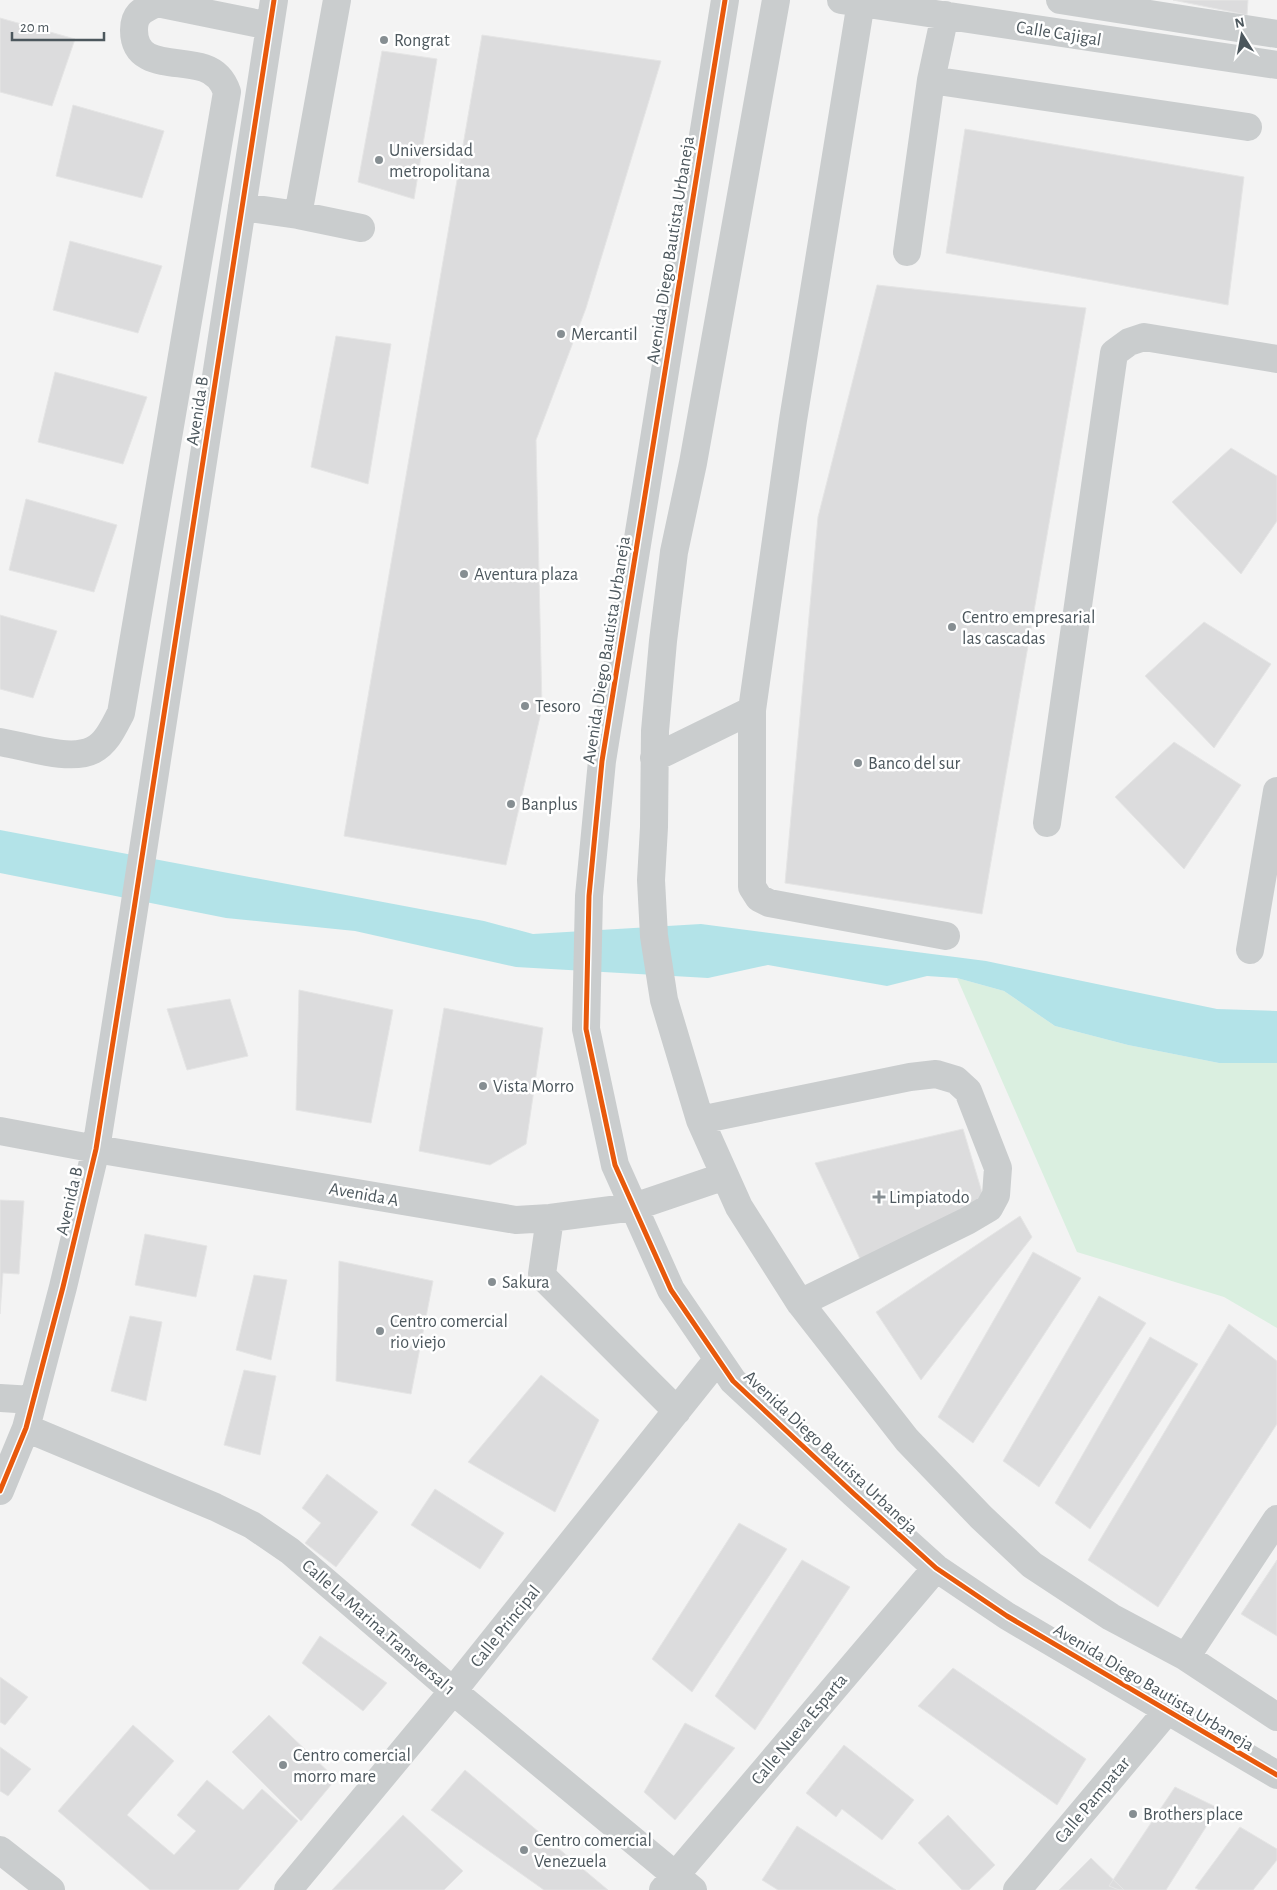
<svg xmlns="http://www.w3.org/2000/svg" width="1277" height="1890" font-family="'Alegreya Sans',sans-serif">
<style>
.green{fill:#daefe0}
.water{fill:#b3e3e8}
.building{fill:#dcdcdd;stroke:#e5e5e5}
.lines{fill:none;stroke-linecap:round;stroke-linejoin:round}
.minor{stroke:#cacdce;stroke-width:28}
.cycleway-casing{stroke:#fff;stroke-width:8}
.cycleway{stroke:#e8590c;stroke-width:5}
.poi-dot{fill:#868e92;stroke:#fff;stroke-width:2}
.labels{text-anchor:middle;stroke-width:5;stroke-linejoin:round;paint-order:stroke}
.street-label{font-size:18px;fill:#4c575d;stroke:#fff}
.poi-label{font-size:18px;fill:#4c575d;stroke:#fff;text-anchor:start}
</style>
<rect width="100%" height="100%" fill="#f3f3f3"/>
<!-- green -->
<path class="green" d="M957 978 1004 991 1055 1026 1128 1045 1219 1063H1277V1328L1224 1297 1077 1252Z"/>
<!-- water -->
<path class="water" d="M0 830 484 921 533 934 701 924 986 961 1217 1009 1277 1011V1063H1219L1128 1045 1055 1026 1004 991 957 978 927 976 887 986 768 965 708 978 516 967 355 931 226 918 0 873Z"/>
<!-- building -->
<path class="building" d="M1173 0H1248L1247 15Z
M0 18 75 39 52 106 0 92Z
M482 35 661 61 586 308 536 440 542 708 506 865 344 836Z
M382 51 437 59 414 199 358 182Z
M73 105 164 131 142 198 56 176Z
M965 129 1244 177 1228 305 946 253Z
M70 241 162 266 138 333 53 310Z
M877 285 1086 308 982 914 785 883 818 517Z
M336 336 391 344 368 484 311 467Z
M55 372 147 397 123 464 38 442Z
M1231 448 1277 476V521L1241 574 1172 502Z
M26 499 117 525 94 592 9 570Z
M0 615 57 631 33 698 0 689Z
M1204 622 1271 664 1214 748 1145 676Z
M1174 742 1241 785 1184 869 1115 797Z
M299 990 393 1010 371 1123 296 1110Z
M230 999 248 1056 187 1070 167 1009Z
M444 1008 543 1028 526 1144 490 1165 419 1151Z
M963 1129 984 1199 862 1263 815 1163Z
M0 1200 24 1201 19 1274 3 1273 0 1314Z
M1020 1216 1032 1237 921 1380 876 1312Z
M145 1234 207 1246 196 1297 135 1285Z
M1033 1252 1081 1278 973 1443 938 1417Z
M339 1261 433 1281 411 1394 336 1381Z
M254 1275 287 1280 271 1360 236 1350Z
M1099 1296 1146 1323 1039 1487 1003 1461Z
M130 1316 162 1322 146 1401 111 1391Z
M1229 1324 1277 1361V1424L1158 1607 1088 1560Z
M1150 1337 1198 1364 1090 1529 1055 1503Z
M244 1370 276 1376 260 1455 224 1445Z
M541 1375 599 1420 555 1512 468 1462Z
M327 1474 378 1512 336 1567 305 1543 321 1523 302 1508Z
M435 1489 504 1533 480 1569 411 1525Z
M739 1523 787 1549 692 1692 652 1659Z
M802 1560 850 1587 755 1730 715 1696Z
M1277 1560V1636L1241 1614Z
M320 1636 387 1683 363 1711 302 1663Z
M953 1668 1086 1759 1057 1805 918 1706Z
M0 1677 28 1697 5 1725 0 1722Z
M269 1715 336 1779 301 1821 232 1752Z
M685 1723 735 1748 675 1820 644 1792Z
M133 1725 174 1761 127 1815 174 1855 196 1831 177 1815 207 1780 243 1810 262 1789 298 1821 238 1890H150L58 1811Z
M844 1745 914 1800 882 1840 842 1809 836 1817 806 1793Z
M0 1747 31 1769 8 1796 0 1791Z
M465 1770 608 1890H544L431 1810Z
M1175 1787 1218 1808 1166 1890H1119L1109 1886Z
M403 1815 463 1871 444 1890H332Z
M948 1815 995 1865 969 1890H962L918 1843Z
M797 1826 896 1890H778L762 1880Z
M1240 1827 1277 1849V1860L1253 1890H1200L1195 1888Z
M1091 1858 1124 1890H1059Z"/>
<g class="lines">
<!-- minor -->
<path class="minor" d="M725 0 602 761 589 896 586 1029 615 1165 671 1290 733 1381 853 1493 936 1568 1007 1616 1277 1775
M776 0 693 463 674 552 663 641 655 731 654 827 651 880 654 936 664 1000 700 1120 739 1207 800 1303 907 1440 981 1517 1032 1565 1111 1617 1186 1657 1277 1717
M841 0 1277 65
M1060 0 1277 34
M931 80 1248 127
M242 207 298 215 337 0
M298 215 361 228
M907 252 931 80 945 15
M752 710V887L759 898 769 903 946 936
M0 742C25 746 70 762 93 750 107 743 114 726 121 713L227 92C223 80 216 72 204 68 177 59 134 69 134 30 134 13 143 10 157 3L270 26
M654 758 752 710 793 420 861 2
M1047 823 1114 353 1129 342 1144 337 1277 359
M1250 950 1277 791
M700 1120 910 1077 936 1074 956 1080 968 1091 998 1168 996 1195 989 1208 967 1221 800 1303
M0 1131 96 1149 516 1220 550 1218 634 1207 725 1176
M550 1218 542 1274 544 1278 677 1411
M0 1398 33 1400
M26 1428 215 1507 252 1525 290 1551 453 1691 693 1890
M0 1491 26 1428 63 1287 96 1149 134 909 274 0
M1186 1657 1277 1519
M0 1850 51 1890
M288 1890 453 1691 718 1359
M663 1890 936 1568
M1017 1890 1168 1710"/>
<!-- cycleway casing -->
<g class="cycleway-casing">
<path id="cycleway" d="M725 0 602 761 589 896 586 1029 615 1165 671 1290 733 1381 853 1493 936 1568 1007 1616 1277 1775
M0 1491 26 1428 63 1287 96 1149 134 909 274 0"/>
</g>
<!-- cycleway -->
<use href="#cycleway" class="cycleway"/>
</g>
<!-- markers -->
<g class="poi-dot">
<circle cx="384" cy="40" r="5"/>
<circle cx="379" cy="160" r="5"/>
<circle cx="561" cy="334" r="5"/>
<circle cx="464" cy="574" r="5"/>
<circle cx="952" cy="627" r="5"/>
<circle cx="525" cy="706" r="5"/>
<circle cx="858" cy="763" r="5"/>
<circle cx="511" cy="804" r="5"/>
<circle cx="483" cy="1086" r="5"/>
<path d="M876.5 1189.5h5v5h5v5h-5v5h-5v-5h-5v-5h5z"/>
<circle cx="492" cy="1282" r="5"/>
<circle cx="380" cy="1331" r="5"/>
<circle cx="283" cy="1765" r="5"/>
<circle cx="1133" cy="1814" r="5"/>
<circle cx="524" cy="1850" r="5"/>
</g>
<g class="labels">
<!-- street labels -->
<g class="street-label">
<text transform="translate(1059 33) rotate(9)" y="6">Calle Cajigal</text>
<text transform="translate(670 250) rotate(-81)" y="6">Avenida Diego Bautista Urbaneja</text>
<text transform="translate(197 411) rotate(-81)" y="6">Avenida B</text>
<text transform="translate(606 650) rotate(-81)" y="6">Avenida Diego Bautista Urbaneja</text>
<text transform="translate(364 1194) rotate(10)" y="6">Avenida A</text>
<text transform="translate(69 1201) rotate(-77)" y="6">Avenida B</text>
<text transform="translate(831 1452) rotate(43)" y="6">Avenida Diego Bautista Urbaneja</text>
<text transform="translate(505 1626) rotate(-51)" y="6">Calle Principal</text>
<text transform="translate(379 1627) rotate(41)" y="6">Calle La Marina.Transversal 1</text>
<text transform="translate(1154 1687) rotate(31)" y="6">Avenida Diego Bautista Urbaneja</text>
<text transform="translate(799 1729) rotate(-50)" y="6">Calle Nueva Esparta</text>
<text transform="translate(1092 1800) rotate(-50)" y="6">Calle Pampatar</text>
</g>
<!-- poi labels -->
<g class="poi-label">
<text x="394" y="46">Rongrat</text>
<text x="389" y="156">Universidad<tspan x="389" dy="21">metropolitana</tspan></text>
<text x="571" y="340">Mercantil</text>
<text x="474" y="580">Aventura plaza</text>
<text x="962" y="623">Centro empresarial<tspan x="962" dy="21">las cascadas</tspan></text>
<text x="535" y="712">Tesoro</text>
<text x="868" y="769">Banco del sur</text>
<text x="521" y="810">Banplus</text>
<text x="493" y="1092">Vista Morro</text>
<text x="889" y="1203">Limpiatodo</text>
<text x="502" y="1288">Sakura</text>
<text x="390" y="1327">Centro comercial<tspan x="390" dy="21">rio viejo</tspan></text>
<text x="293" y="1761">Centro comercial<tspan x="293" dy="21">morro mare</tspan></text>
<text x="1143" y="1820">Brothers place</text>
<text x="534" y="1846">Centro comercial<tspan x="534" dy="21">Venezuela</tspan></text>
</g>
</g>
<!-- north arrow -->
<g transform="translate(1242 35) rotate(349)" stroke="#ffffff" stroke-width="4" paint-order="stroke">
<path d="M0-4L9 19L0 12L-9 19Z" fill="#4c575d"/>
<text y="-8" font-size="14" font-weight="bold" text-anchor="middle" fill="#4c575d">N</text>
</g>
<!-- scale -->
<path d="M12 32v8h92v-8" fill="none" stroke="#4c575d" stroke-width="2.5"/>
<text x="20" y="32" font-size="15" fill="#4c575d" stroke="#ffffff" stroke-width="4" paint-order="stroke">20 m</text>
</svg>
